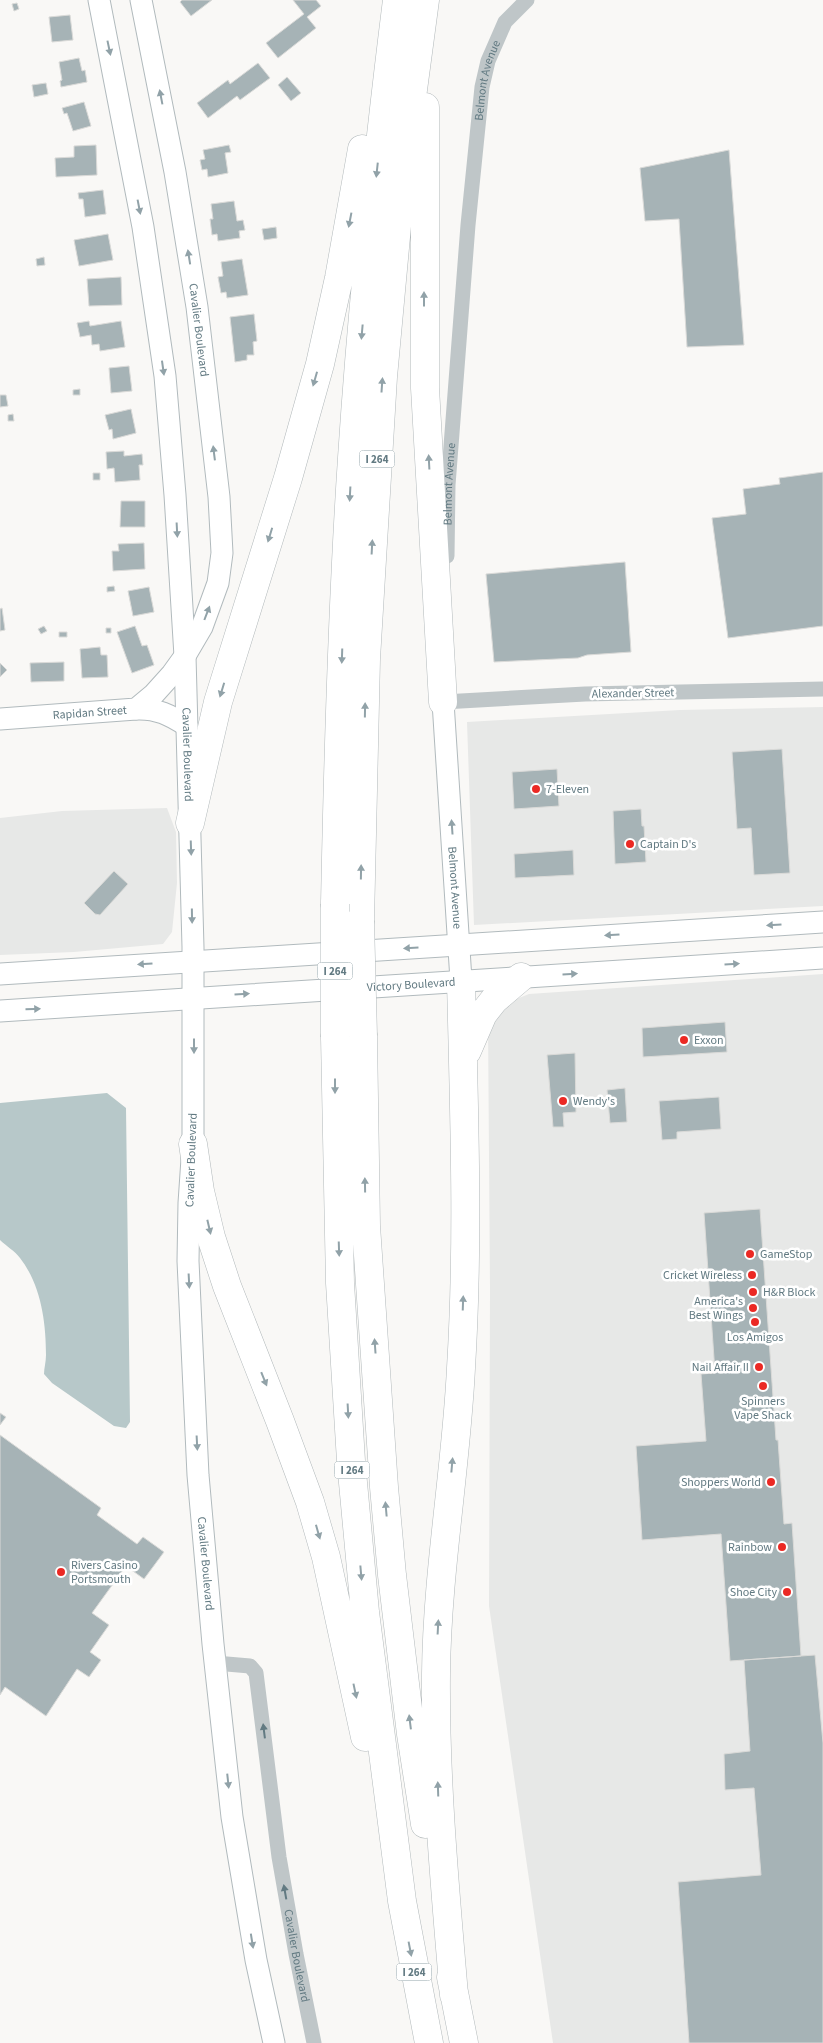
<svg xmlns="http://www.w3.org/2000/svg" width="823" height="2043" font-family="'Source Sans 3',sans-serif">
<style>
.built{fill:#e7e8e7}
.water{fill:#b7c8c9}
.building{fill:#a6b3b6;stroke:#dadad8}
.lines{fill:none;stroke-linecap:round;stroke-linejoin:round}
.secondary-casing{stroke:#b1babd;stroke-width:23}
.highway-casing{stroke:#b2b9bb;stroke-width:29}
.street{stroke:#bfc6c8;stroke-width:15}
.secondary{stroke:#fff;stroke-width:21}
.highway{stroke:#fff;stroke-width:28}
.highway-bridge-casing{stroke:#b2b9bb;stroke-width:29;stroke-linecap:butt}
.highway-bridge{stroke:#fff;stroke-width:28}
.oneway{fill:#91a2a8}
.oneway2{fill:#627a82}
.poi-dot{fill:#eb2924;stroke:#fff;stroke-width:2}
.labels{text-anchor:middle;stroke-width:5;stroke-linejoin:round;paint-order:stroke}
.shield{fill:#fff;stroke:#91a2a8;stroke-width:1}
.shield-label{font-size:11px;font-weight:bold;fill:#627a82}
.street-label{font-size:12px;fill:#627a82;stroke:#fff}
.poi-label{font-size:12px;fill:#627a82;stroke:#fff;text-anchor:start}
</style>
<rect width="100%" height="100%" fill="#f9f8f6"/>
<!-- built -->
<path class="built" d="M823 707V906L474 925 467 722 680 710Z
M167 808 176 832 177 883 172 932 163 944 74 952 0 955V818L62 811Z
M823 974V2043H553L489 1606 490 1289 488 1022 502 1005 529 994Z"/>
<!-- water -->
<path class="water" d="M107 1093 126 1108 130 1422 126 1428 114 1426 52 1383 44 1374C44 1368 46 1362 46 1355 46 1322 41 1285 20 1258 15 1251 6 1246 0 1240V1103Z"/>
<!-- building -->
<path class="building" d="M182 0H212L191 16 180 2Z
M293 0H316L321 6 307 17 316 28 278 58 266 43 304 14Z
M17 3 19 9 14 11 12 4Z
M70 15 73 40 52 42 49 17Z
M79 58 82 71 85 70 87 82 61 87 60 81 62 80 59 62Z
M258 63 270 78 240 100 237 96 208 118 197 103 228 80 230 84Z
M287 77 301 93 291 101 278 85Z
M46 83 48 94 34 97 32 85Z
M84 102 91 126 73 131 67 113 64 114 62 108Z
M96 145 97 175 56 177 55 158 74 157V146Z
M229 145 231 152 225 153 228 173 208 177 207 169 202 170 200 160 205 159 203 150Z
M729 150 744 345 687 347 679 219 645 221 640 168Z
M103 190 106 214 85 217 83 199H79L78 193Z
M234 201 237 221 243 220 245 230 239 231 240 238 218 241 217 234 212 235 210 219H213L211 204Z
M276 227 277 238 264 240 262 229Z
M108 234 113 260 79 266 74 240Z
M44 257 45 265 37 266 36 259Z
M242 259 248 295 227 298 226 292 221 293 218 277 223 276 221 262Z
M121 277 122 305 89 306 87 279Z
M254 314 257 341 253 342 254 355H247V360L235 362 230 317Z
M89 321 90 326 121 321 125 347 100 351 99 344 92 345 91 335 80 337 77 323Z
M129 366 132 391 111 393 109 368Z
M80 389V395H73V390Z
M0 395H6L8 406 0 407Z
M131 409 136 433 113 439 112 429 109 430 105 415Z
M13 414 14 421H8V415Z
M124 451V456L142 454 143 465H139L140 480 115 482 114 468 107 469 106 452Z
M823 472V626L728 638 712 518 746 514 743 489 780 484 779 478Z
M93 473H100V480H93Z
M121 501H145V527H120Z
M144 543 145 569 113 571 112 551H119L118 544Z
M625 562 631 652 587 655 578 658 494 662 486 574Z
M114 586 115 591 107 592V587Z
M149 587 154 612 133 616 128 591Z
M2 608 5 630 0 631V609Z
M44 626 47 631 41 634 38 629Z
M135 626 142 646 147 645 154 665 132 673 117 632Z
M106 628H111V633H106Z
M59 632H67V637H59Z
M100 647 101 655H107L108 677 82 678 80 649Z
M64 662V681L31 682 30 663Z
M0 663 7 670 0 677Z
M782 749 790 873 754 875 751 828 737 829 732 752Z
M557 769 559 806 514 809 512 772Z
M641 809 642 826H644L646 862 615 864 613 811Z
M573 850 574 875 515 878 514 854Z
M114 871 128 884 100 915 95 914 84 903Z
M725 1022 727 1052 643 1057 642 1028Z
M575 1053 576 1112 563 1113 564 1127H553L547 1055Z
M625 1088 627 1122 610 1123 607 1090Z
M719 1097 721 1129 677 1132V1139L662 1140 659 1101Z
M760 1209 776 1440H778L784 1524 792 1523 801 1656 730 1661 721 1534 642 1540 636 1446 706 1441 701 1374 715 1373 704 1213Z
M0 1413 6 1417 0 1425Z
M0 1435 101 1508 97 1515 137 1544 143 1537 164 1552 144 1579 126 1566 92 1613 109 1625 90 1652 101 1660 89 1677 77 1669 46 1716 5 1687 0 1695Z
M815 1655 823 1743V2043H689L678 1882 761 1875 754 1788 725 1790 724 1754 750 1751 744 1660Z"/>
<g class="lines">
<!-- secondary casing -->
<g class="secondary-casing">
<g id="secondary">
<path id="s3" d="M99 0 143 227 165 376 175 495 185 656 193 947V1144L189 1203 188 1261 198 1475 213 1644 232 1817 256 1960 274 2043"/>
<path id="s4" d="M443 702 461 980"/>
<path d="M136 709C157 708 170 715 187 726"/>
<path id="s5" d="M0 719 136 709 154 694 172 674 185 656 202 627 218 583 222 553 219 497 197 307 175 172 141 0"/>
<path d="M0 974 823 922"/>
<path id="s6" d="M0 1011 823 958"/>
</g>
</g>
<!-- highway casing -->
<g class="highway-casing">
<path id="highway" d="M425 107V388L443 702
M190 823 218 702 288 478 320 364 339 278 362 149
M335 904C338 755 342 606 352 458 362 305 378 152 397 0
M360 921 366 659 383 377 402 172 425 0
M363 1036 366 1226 384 1487 392 1575 411 1734 425 1824
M335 1037 340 1283 351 1461 365 1612 402 1901 429 2043
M467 1051 483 1014 494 1000 521 977
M193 1144 200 1191 211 1237 227 1286 280 1421 310 1502 326 1557 365 1737
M451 1977 464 2043
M454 1995C445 1888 435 1781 436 1674 437 1572 456 1470 461 1368 469 1239 464 1110 461 980"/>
</g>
<!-- street -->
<g class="street">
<path id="s1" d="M447 556 448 485 468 225 482 87 488 61 505 22 527 0"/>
<path d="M444 696 443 702 585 694 823 689"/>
<path id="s2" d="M215 1663 250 1666 256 1673 279 1857 296 1954 314 2043"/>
</g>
<!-- secondary -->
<use href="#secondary" class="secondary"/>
<!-- highway -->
<use href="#highway" class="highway"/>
<!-- highway-bridge casing -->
<g class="highway-bridge-casing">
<path id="highway-bridge" d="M335 904V1037
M360 921 363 1036"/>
</g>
<!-- highway-bridge -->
<use href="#highway-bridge" class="highway-bridge"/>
</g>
<!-- one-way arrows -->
<defs><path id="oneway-solid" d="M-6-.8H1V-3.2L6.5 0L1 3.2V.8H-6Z" transform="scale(1.25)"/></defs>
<g class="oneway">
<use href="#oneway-solid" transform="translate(109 48) rotate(78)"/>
<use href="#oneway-solid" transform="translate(161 97) rotate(-101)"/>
<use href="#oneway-solid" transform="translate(377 170) rotate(96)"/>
<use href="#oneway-solid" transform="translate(139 207) rotate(79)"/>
<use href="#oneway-solid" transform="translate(350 220) rotate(101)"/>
<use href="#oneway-solid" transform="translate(189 257) rotate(-99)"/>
<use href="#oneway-solid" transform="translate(424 299) rotate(-90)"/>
<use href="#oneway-solid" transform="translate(362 332) rotate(95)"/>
<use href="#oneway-solid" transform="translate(163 368) rotate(82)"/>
<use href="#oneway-solid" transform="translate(315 379) rotate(106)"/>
<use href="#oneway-solid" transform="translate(382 385) rotate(-86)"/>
<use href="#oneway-solid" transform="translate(214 453) rotate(-97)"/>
<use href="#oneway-solid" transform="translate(429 462) rotate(-93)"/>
<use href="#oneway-solid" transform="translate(350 494) rotate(93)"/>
<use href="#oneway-solid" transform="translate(177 530) rotate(87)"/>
<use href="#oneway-solid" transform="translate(270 535) rotate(107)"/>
<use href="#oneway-solid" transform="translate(372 547) rotate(-87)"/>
<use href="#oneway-solid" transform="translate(207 613) rotate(-69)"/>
<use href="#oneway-solid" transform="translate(342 656) rotate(92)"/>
<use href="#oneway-solid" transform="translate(222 690) rotate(107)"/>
<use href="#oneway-solid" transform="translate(365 710) rotate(-89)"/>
<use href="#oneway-solid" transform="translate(452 827) rotate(-94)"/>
<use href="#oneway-solid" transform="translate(191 848) rotate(88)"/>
<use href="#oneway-solid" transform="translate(361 872) rotate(-89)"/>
<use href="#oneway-solid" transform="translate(192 916) rotate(89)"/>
<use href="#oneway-solid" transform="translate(774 925) rotate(176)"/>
<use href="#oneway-solid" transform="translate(612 935) rotate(176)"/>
<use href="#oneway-solid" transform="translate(411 948) rotate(177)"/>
<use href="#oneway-solid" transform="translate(145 964) rotate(176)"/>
<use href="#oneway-solid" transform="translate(732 964) rotate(-4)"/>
<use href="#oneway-solid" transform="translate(570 974) rotate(-3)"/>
<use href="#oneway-solid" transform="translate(242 994) rotate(-4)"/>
<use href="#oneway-solid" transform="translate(33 1009) rotate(-2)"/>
<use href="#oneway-solid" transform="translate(194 1046) rotate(90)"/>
<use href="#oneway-solid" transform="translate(335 1086) rotate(90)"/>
<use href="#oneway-solid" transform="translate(365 1185) rotate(-91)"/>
<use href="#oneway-solid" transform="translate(209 1227) rotate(77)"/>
<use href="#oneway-solid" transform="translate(339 1249) rotate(88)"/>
<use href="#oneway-solid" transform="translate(189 1281) rotate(87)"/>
<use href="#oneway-solid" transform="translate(463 1303) rotate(-88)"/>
<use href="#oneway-solid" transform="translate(375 1346) rotate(-94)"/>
<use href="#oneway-solid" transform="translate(264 1379) rotate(68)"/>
<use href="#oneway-solid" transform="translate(348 1411) rotate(87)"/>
<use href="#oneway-solid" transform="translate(197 1443) rotate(87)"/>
<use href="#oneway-solid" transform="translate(452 1465) rotate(-85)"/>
<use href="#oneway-solid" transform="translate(386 1509) rotate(-95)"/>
<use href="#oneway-solid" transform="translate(318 1532) rotate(74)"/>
<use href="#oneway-solid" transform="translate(361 1573) rotate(85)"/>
<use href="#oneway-solid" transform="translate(438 1627) rotate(-87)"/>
<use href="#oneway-solid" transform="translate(355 1691) rotate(78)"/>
<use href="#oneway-solid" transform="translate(410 1722) rotate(-97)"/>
<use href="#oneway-solid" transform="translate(228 1781) rotate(84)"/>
<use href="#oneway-solid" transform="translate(438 1789) rotate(-92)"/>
<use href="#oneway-solid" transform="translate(252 1941) rotate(81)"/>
<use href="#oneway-solid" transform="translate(410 1949) rotate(79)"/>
</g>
<g class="oneway2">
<use href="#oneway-solid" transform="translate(264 1731) rotate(-97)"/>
<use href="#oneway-solid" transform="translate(285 1892) rotate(-100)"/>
</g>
<!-- markers -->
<g class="poi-dot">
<circle cx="536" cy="789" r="5"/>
<circle cx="630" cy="844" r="5"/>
<circle cx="684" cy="1040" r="5"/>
<circle cx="563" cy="1101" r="5"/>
<circle cx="750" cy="1254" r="5"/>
<circle cx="752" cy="1275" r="5"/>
<circle cx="753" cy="1292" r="5"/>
<circle cx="753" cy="1308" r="5"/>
<circle cx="755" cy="1322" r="5"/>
<circle cx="759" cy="1367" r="5"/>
<circle cx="763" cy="1386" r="5"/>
<circle cx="771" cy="1482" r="5"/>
<circle cx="782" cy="1547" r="5"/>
<circle cx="61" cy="1572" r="5"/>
<circle cx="787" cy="1592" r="5"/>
</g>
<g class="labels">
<!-- shield labels -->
<g class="shield">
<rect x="359.5" y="450.5" width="35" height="17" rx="4"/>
<rect x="317.5" y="962.5" width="35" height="17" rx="4"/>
<rect x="334.5" y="1461.5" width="35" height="17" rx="4"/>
<rect x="396.5" y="1963.5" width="35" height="17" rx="4"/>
</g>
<g class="shield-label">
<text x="377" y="463">I 264</text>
<text x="335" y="975">I 264</text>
<text x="352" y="1474">I 264</text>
<text x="414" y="1976">I 264</text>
</g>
<!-- street labels -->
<g class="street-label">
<text dy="4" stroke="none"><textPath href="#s1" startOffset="478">Belmont Avenue</textPath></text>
<text transform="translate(199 330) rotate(83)" y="4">Cavalier Boulevard</text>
<text dy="4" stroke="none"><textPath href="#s1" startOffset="72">Belmont Avenue</textPath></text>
<text transform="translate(633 693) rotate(-1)" y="4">Alexander Street</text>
<text dy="4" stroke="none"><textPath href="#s5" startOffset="90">Rapidan Street</textPath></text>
<text dy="4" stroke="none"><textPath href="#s3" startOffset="761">Cavalier Boulevard</textPath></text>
<text dy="4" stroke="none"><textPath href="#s4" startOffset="186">Belmont Avenue</textPath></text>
<text dy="4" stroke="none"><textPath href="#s6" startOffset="412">Victory Boulevard</textPath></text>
<text transform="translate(191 1160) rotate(-88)" y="4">Cavalier Boulevard</text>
<text dy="4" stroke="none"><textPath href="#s3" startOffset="1571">Cavalier Boulevard</textPath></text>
<text dy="4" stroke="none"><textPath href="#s2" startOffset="330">Cavalier Boulevard</textPath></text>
</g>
<!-- poi labels -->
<g class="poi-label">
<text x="546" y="793">7-Eleven</text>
<text x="640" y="848">Captain D's</text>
<text x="694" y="1044">Exxon</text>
<text x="573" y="1105">Wendy's</text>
<text x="760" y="1258">GameStop</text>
<text x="742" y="1279" text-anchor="end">Cricket Wireless</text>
<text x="763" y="1296">H&amp;R Block</text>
<text x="743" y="1305" text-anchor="end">America's<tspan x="743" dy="14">Best Wings</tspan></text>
<text x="755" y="1341" text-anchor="middle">Los Amigos</text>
<text x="749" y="1371" text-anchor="end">Nail Affair II</text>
<text x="763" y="1405" text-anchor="middle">Spinners<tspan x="763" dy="14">Vape Shack</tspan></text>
<text x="761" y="1486" text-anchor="end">Shoppers World</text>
<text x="772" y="1551" text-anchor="end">Rainbow</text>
<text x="71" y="1569">Rivers Casino<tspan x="71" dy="14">Portsmouth</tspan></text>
<text x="777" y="1596" text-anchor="end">Shoe City</text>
</g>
</g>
</svg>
